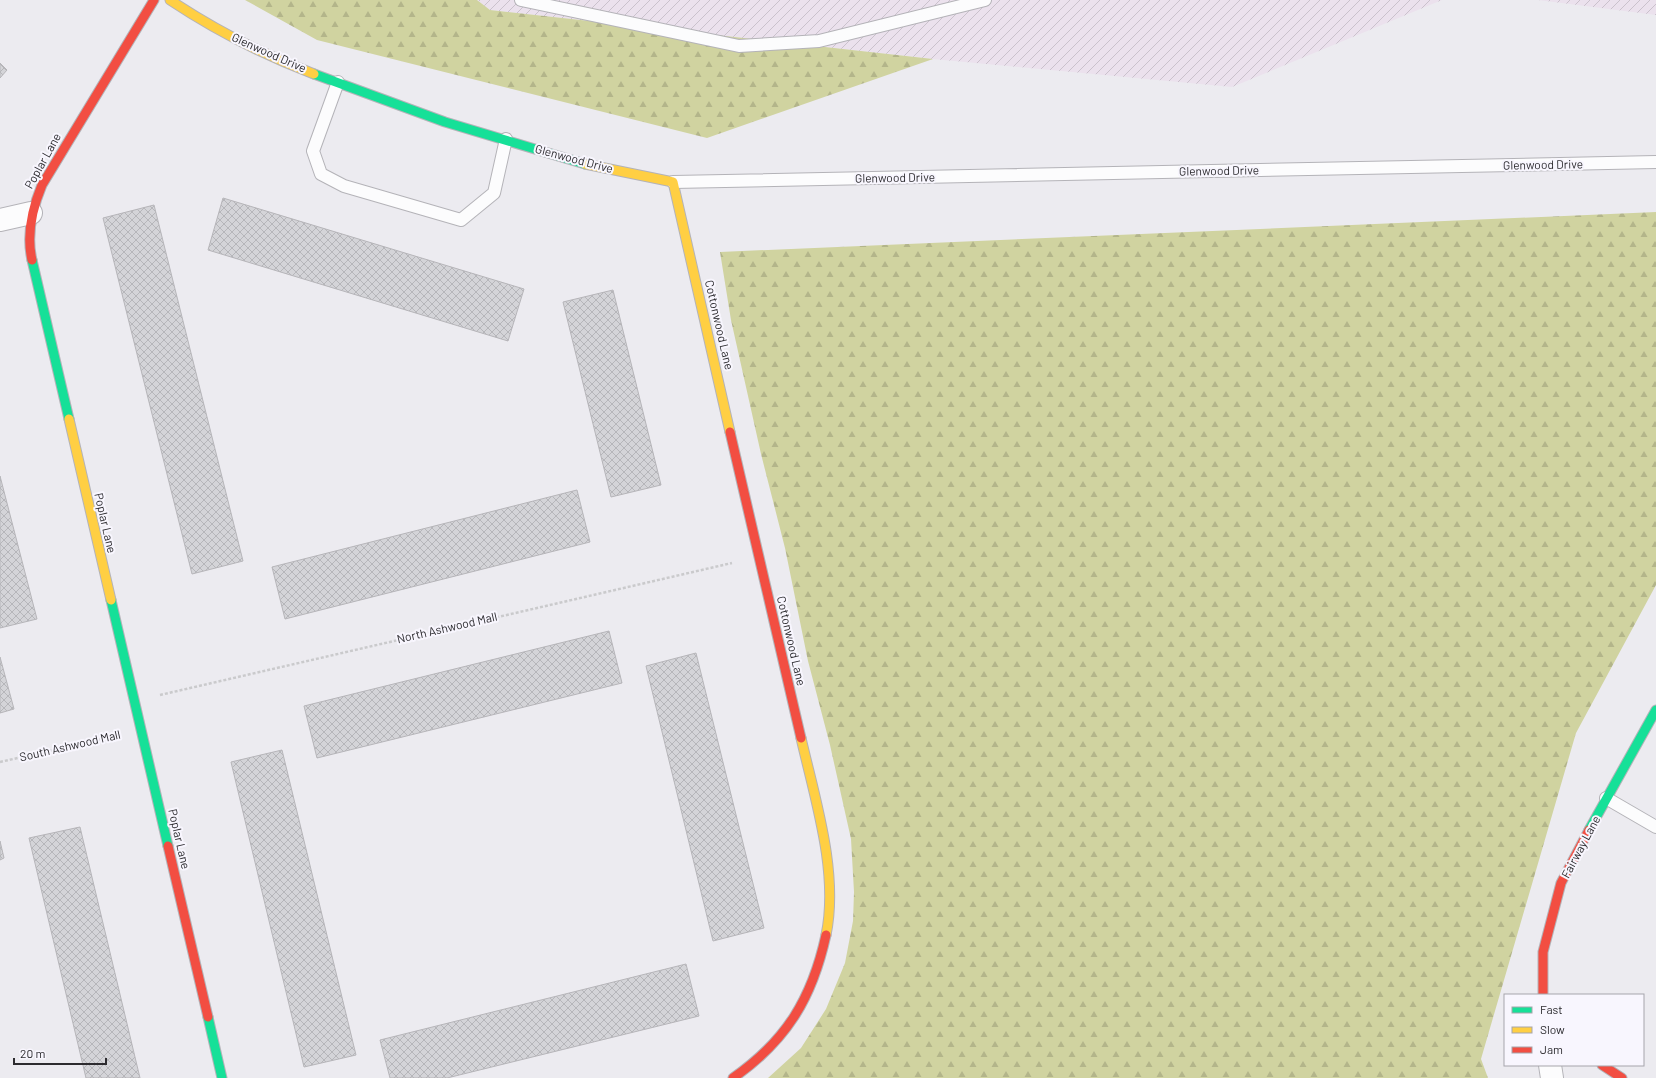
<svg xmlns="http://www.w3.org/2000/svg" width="1656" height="1078" font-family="Barlow,sans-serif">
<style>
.industrial{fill:url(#industrial-furrows)}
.forest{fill:url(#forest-firs)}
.building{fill:url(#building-cross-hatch);stroke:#b6b5b9}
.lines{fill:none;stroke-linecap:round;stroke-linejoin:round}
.lane-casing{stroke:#b4b3b8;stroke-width:14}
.street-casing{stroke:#b4b3b8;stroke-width:24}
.fast-casing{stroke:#b4b3b8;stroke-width:11}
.slow-casing{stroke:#b4b3b8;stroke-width:11}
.jam-casing{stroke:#b4b3b8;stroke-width:11}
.path{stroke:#cacacc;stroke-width:2.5;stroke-dasharray:3 2;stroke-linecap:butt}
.lane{stroke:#fcfcfd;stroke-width:12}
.street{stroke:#fcfcfd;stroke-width:22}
.fast{stroke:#16e098;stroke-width:9}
.slow{stroke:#ffcf43;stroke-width:9}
.jam{stroke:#f24e42;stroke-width:9}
.labels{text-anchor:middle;stroke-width:4;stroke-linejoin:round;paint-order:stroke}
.street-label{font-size:12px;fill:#2c2b2f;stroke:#f8f6fe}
</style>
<defs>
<pattern id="industrial-furrows" width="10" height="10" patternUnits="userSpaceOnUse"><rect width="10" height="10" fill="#ebe1ed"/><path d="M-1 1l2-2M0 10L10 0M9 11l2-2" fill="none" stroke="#cac1cc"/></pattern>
<pattern id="forest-firs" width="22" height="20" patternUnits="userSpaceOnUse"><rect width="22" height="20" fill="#d0d3a0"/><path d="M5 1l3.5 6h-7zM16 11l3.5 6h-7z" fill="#b3b58a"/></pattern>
<pattern id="building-cross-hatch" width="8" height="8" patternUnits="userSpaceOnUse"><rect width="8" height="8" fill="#d4d4d8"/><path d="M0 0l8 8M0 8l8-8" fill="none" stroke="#b6b6ba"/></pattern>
</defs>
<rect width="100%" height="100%" fill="#ecebf0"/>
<!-- industrial -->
<path class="industrial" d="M477 0H1442L1232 87 933 59 490 10Z
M1538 0H1656V15Z"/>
<!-- forest -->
<path class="forest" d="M245 0H477L490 10 933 59 707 138 317 40Z
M1656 212V585L1576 733 1481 1059 1488 1078H768L801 1048 826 1009 845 963 853 921 854 892 851 839 830 745 808 661 785 548 761 454 731 320 720 252Z"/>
<!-- building -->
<path class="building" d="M0 63 7 70 0 78Z
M223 198 524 289 508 341 208 250Z
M154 205 243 561 192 574 103 218Z
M613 290 661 485 611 497 563 302Z
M0 476 37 619 0 628Z
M577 490 590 542 285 619 272 567Z
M609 631 622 683 317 758 304 706Z
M696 653 764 928 713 941 646 666Z
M0 657 14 709 0 713Z
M282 750 356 1055 304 1067 231 762Z
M80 827 140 1078H86L29 838Z
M0 841 4 858 0 860Z
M686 964 699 1016 447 1078H390L380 1040Z"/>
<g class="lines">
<!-- lane casing -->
<g class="lane-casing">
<path id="lane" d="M521 0 739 46 819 41 985 0
M338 82 313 151 321 174 344 186 461 220 494 193 506 139
M673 182 1656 162
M1606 798 1656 827"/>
</g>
<!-- street casing -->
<g class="street-casing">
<path id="street" d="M0 220 31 213
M1550 1065 1552 1078"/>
</g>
<!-- fast casing -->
<g class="fast-casing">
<path id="fast" d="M314 74 445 122 585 164
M32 260 69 419
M111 600 168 846
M1589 830 1656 710
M208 1017 222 1078"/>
</g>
<!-- slow casing -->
<g class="slow-casing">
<path id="slow" d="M170 0C215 30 264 55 314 74
M585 164 673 182 730 432
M69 419 111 600
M801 738C815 799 839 873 826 935"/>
</g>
<!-- jam casing -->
<g class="jam-casing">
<path id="jam" d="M32 260C26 234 32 209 42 185L154 0
M730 432 801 738
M168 846 208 1017
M1543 995V952L1561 883 1589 830
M1602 1065 1622 1078
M733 1078C786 1041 812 999 826 935"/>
</g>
<!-- path -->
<path class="path" d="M160 695 732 563
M0 762 115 736"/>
<!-- lane -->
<use href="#lane" class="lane"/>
<!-- street -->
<use href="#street" class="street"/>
<!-- fast -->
<use href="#fast" class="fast"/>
<!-- slow -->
<use href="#slow" class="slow"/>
<!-- jam -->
<use href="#jam" class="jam"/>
</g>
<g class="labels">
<!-- street labels -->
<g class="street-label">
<text transform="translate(269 53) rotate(24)" y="4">Glenwood Drive</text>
<text transform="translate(574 159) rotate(15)" y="4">Glenwood Drive</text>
<text transform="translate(43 161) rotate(-61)" y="4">Poplar Lane</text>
<text transform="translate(1543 165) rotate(-1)" y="4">Glenwood Drive</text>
<text transform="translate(1219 171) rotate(-1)" y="4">Glenwood Drive</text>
<text transform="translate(895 178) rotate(-1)" y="4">Glenwood Drive</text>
<text transform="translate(719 325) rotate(77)" y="4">Cottonwood Lane</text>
<text transform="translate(105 523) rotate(77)" y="4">Poplar Lane</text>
<text transform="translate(447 628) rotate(-13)" y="4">North Ashwood Mall</text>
<text transform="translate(791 641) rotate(77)" y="4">Cottonwood Lane</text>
<text transform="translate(70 746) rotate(-13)" y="4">South Ashwood Mall</text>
<text transform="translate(179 839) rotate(77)" y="4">Poplar Lane</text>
<text transform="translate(1581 847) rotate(-62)" y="4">Fairway Lane</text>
</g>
</g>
<!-- legend -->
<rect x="1504" y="994" width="140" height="72" fill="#f8f6fe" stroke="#a6a5ab"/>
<rect x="1512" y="1007" width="20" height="6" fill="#16e098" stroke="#a6a5ab"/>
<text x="1540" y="1014" font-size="12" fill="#2c2b2f">Fast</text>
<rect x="1512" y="1027" width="20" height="6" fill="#ffcf43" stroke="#a6a5ab"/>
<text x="1540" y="1034" font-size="12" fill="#2c2b2f">Slow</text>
<rect x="1512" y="1047" width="20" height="6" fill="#f24e42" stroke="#a6a5ab"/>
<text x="1540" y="1054" font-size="12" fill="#2c2b2f">Jam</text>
<!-- scale -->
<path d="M14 1058v6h92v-6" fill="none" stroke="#2c2b2f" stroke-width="2"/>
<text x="20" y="1058" font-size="12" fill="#2c2b2f" stroke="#f8f6fe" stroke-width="3" paint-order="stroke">20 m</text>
</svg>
